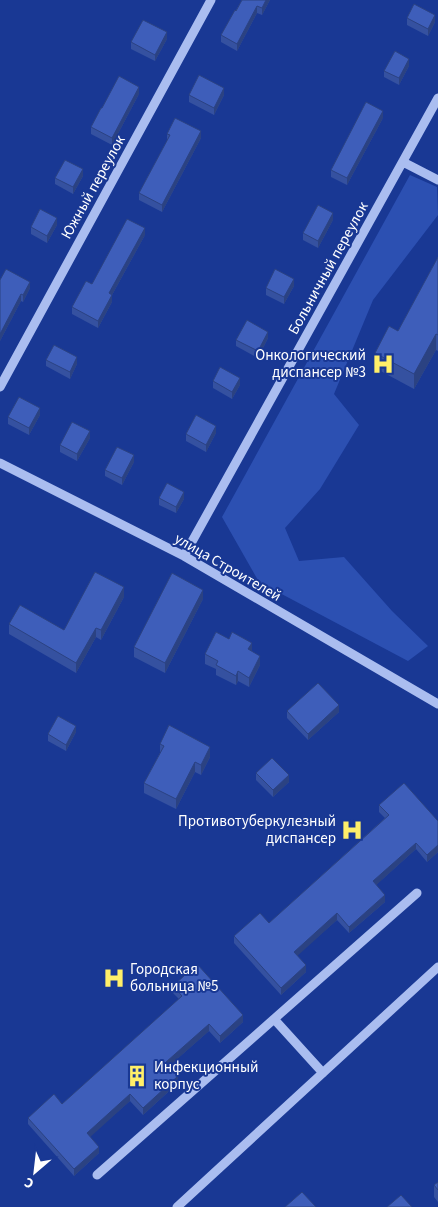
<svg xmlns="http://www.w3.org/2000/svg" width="438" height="1207" font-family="'Source Sans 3',sans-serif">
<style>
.green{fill:#2c50b2}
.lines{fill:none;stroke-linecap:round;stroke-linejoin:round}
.minor{stroke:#aabdf0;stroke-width:9}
.wall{fill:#3551a0}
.shaded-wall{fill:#2b4282}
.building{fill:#3e5eba;stroke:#2b4282}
.labels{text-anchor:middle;stroke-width:4;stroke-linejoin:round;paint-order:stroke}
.street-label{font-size:15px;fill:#fff;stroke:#193894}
.poi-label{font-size:15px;fill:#fff;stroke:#193894;text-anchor:end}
</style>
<rect width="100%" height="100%" fill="#193894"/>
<!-- green -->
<path class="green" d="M410 175 437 187 438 215 373 300 334 394 359 425 320 489 285 528 299 561 344 557 392 611 428 646 408 661 259 582 222 517Z"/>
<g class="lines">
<!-- minor -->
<path class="minor" d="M403 162 438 180
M0 387 211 0
M0 463 184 556 438 704
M184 556 438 98
M274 1019 323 1073
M97 1175 417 893
M177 1207 438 967"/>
</g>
<!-- wall -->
<path class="wall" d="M242 0H270L262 15 257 13 237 51 221 42V35Z
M407 18 435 22 428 36 407 25Z
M167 39 155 61 131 49V42Z
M409 66 399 85 384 77V71Z
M139 94 112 145 91 134V127Z
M189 95H224L214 115 189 102Z
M383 118 347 185 331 177V170Z
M167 134 201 138 162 212 139 200V193L167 141Z
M83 176 73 194 55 184V178Z
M333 220 318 248 303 240V233Z
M57 225 47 243 31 234V227Z
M145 235 112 295V302L98 328 72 314V307L92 284Z
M438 257V351L436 350 414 389 375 368V353L398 331Z
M0 280 30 288 23 302 21 301 0 341Z
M294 286 284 304 266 295V288Z
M268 338 258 358 236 346V340Z
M46 360 77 364 70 379 46 366Z
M213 381 240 385 232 399 213 388Z
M40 415 29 435 8 424V417Z
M216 433 206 452 186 441V434Z
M90 438 77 461 60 452V445Z
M134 462 122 485 105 476V470Z
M159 498 184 499 176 513 159 505Z
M124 597 101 640 96 637 76 673 9 634V624L64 630Z
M203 599 165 673 134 657V647Z
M229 639 252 651 260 665 249 687 238 681 236 685 216 675V669L205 664V654Z
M287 711 339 712 308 740 287 718Z
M76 732 66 751 48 741V734Z
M160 744 210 757 201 775 195 772 176 809 144 793V783L160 753Z
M256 773 289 782 273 797 256 780Z
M379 805 438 821V852L427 862 416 849 376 885 385 902 349 933 337 920 297 955 306 972 281 995 234 943V936L269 923 385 818 379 812Z
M173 986 243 1022 220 1043 209 1031 169 1066 178 1083 143 1115 130 1101 90 1136 99 1153 74 1176 28 1124V1118L62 1104 179 999 173 993Z
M438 1182V1202L434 1197V1185Z"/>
<!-- shaded-wall -->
<path class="shaded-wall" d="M266 0H270L262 15V8Z
M257 6V13L237 51V44Z
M435 15V22L428 36V29Z
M167 32V39L155 61V55Z
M409 59V66L399 85V78Z
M139 87V94L112 145V138Z
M224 88V95L214 115V108Z
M383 111V118L347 185V178Z
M201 131V138L162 212V205Z
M83 169V176L73 194V187Z
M333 213V220L318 248V241Z
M57 218V225L47 243V236Z
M145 228V235L112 295V302L98 328V321L109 293Z
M294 279V286L284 304V297Z
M30 282V288L23 302V295Z
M21 294V301L0 341V334Z
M268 332V338L258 358V351Z
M436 334V350L414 389V374Z
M77 357V364L70 379V372Z
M240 378V385L232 399V392Z
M40 408V415L29 435V428Z
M216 426V433L206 452V445Z
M90 431V438L77 461V454Z
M134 455V462L122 485V478Z
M184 492V499L176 513V507Z
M124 587V597L101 640V630Z
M203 590V599L165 673V663Z
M96 628V637L76 673V663Z
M252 643V652L248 649Z
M260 656V665L249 687V678Z
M238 671V681L236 685V676Z
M339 705V712L308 740V734Z
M76 726V732L66 751V745Z
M210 747V757L201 775V765Z
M195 762V772L176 809V799Z
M289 775V782L273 797V790Z
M416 843V849L373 888V881Z
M438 845V852L427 862V855Z
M385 895V902L349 933V927Z
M337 913V920L294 959V952Z
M306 965V972L281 995V988Z
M243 1015V1022L220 1043V1036Z
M209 1024V1031L166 1069V1062Z
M178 1076V1083L143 1115V1108Z
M130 1094V1101L87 1140V1133Z
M99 1147V1153L74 1176V1169Z"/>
<!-- building -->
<path class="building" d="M242 0H266L262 8 257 6 237 44 221 35 235 10 236 11Z
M414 4 435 15 428 29 407 18Z
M143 20 167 32 155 55 131 42Z
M395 51 409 59 399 78 384 71Z
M199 75 224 88 214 108 189 95Z
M119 76 139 87 112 138 91 127 101 108H102Z
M366 102 383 111 347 178 331 170Z
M175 118 201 131 162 205 139 193 170 135 167 134Z
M65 160 83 169 73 187 55 178Z
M318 205 333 213 318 241 303 233Z
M40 209 57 218 47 236 31 227Z
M127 219 145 228 109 293 112 295 98 321 72 307 86 281 92 284Z
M438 257V335L436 334 414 374 375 353 389 326 398 331Z
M6 269 30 282 23 295 21 294 0 334V280Z
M275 269 294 279 284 297 266 288Z
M247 320 268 332 258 351 236 340Z
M54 345 77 357 70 372 46 360Z
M220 367 240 378 232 392 213 381Z
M19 397 40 408 29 428 8 417Z
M196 415 216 426 206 445 186 434Z
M72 422 90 431 77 454 60 445Z
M117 447 134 455 122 478 105 470Z
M167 483 184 492 176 507 159 498Z
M95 572 124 587 101 630 96 628 76 663 9 624 20 605 64 630Z
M172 573 203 590 165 663 134 647Z
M216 632 229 639 232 632 252 643 248 649 260 656 249 678 238 671 236 676 216 665 218 661 205 654Z
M318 683 339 705 308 734 287 711Z
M58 716 76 726 66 745 48 734Z
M169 725 210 747 201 765 195 762 176 799 144 783 164 746 160 744Z
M272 758 289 775 273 790 256 773Z
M404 783 438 821V845L427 855 416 843 373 881 385 895 349 927 337 913 294 952 306 965 281 988 234 936 260 913 269 923 389 815 379 805Z
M197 964 243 1015 220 1036 209 1024 166 1062 178 1076 143 1108 130 1094 87 1133 99 1147 74 1169 28 1118 54 1094 62 1104 182 996 173 986Z
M438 1182V1190L434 1185Z
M302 1192 316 1207H285Z
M401 1195 412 1207H387Z"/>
<!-- icons -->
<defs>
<g id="hospital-bare" transform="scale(1.725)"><path d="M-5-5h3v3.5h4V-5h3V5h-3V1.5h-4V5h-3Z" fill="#ffef69" stroke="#193894" stroke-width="2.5" paint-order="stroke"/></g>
<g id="building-bare" transform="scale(1.725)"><path d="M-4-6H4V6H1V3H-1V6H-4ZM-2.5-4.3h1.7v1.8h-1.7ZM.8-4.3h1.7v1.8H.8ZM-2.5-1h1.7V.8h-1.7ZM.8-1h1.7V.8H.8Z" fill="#ffef69" stroke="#193894" stroke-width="2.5" paint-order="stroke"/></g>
</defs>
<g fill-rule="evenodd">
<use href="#hospital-bare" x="383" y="364"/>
<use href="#hospital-bare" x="352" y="830"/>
<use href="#hospital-bare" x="114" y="978"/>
<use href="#building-bare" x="137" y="1076"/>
</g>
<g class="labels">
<!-- street labels -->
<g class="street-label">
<text transform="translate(93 187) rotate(-61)" y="5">Южный переулок</text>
<text transform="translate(328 268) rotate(-61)" y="5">Больничный переулок</text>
<text transform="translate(228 567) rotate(30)" y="5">улица Строителей</text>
</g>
<!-- poi labels -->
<g class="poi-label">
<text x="366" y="360">Онкологический<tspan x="366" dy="17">диспансер №3</tspan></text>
<text x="336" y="826">Противотуберкулезный<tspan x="336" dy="17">диспансер</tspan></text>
<text x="130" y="974" text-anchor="start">Городская<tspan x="130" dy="17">больница №5</tspan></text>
<text x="154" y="1072" text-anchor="start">Инфекционный<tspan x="154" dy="17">корпус</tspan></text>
</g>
</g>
<!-- north arrow -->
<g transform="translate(35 1172) rotate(208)" stroke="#193894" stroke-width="4" paint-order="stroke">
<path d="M0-4L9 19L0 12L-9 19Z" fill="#ffffff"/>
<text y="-8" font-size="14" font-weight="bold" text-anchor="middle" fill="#ffffff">С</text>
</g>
</svg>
